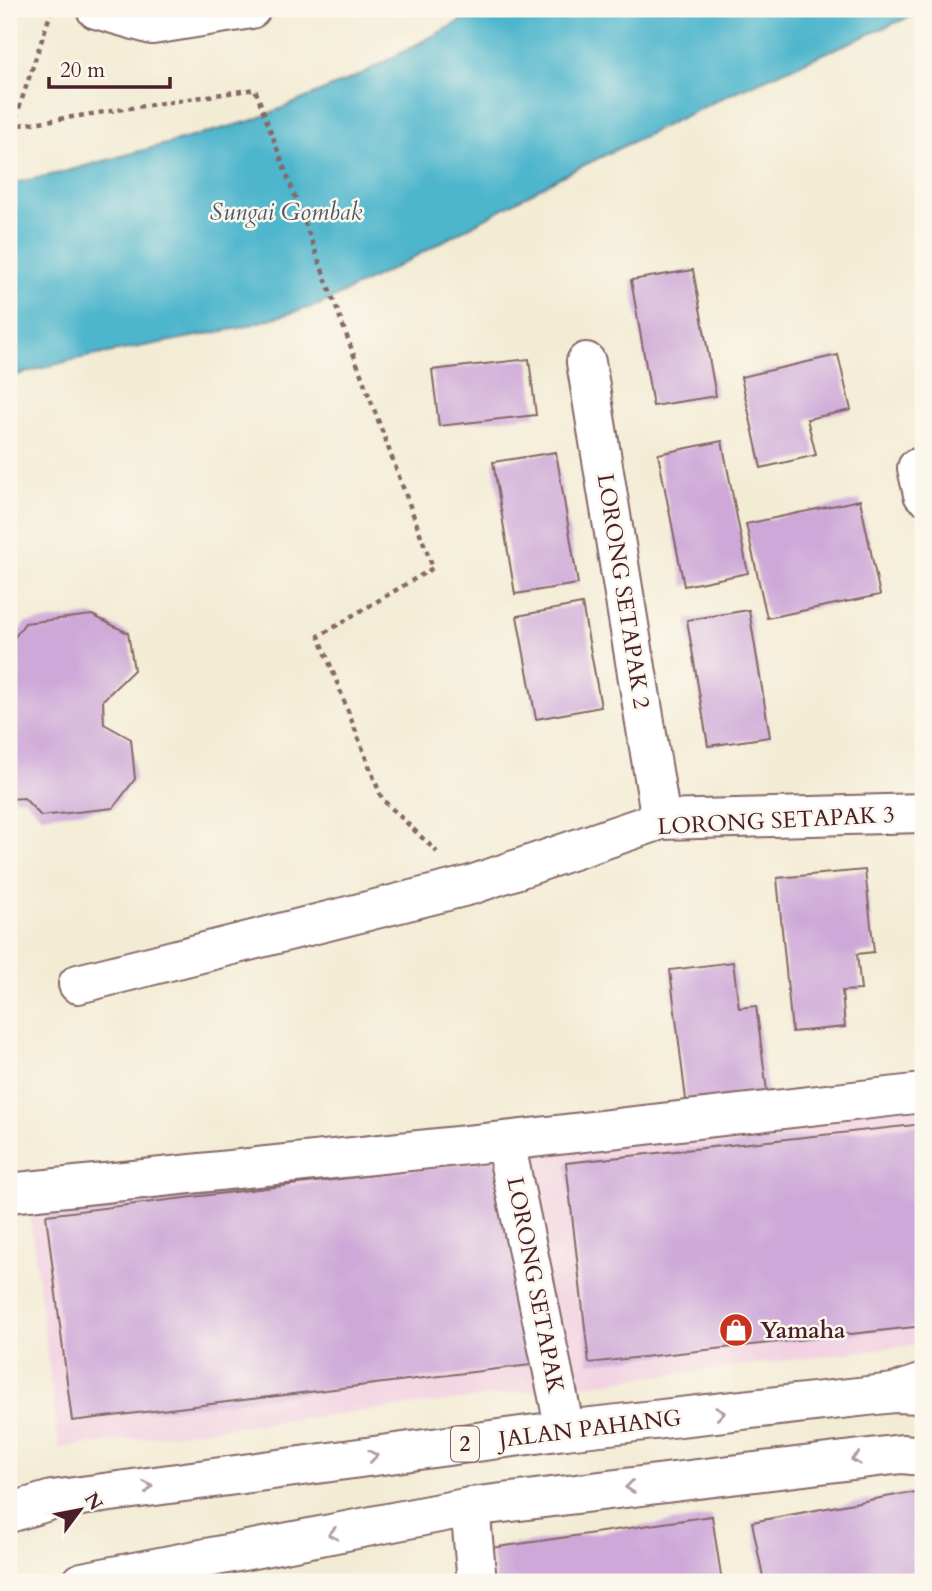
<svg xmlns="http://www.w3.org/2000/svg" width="932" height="1591" font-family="Cardo,serif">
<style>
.built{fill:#f2cfe1}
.water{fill:#4eb5cc;stroke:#4c6a7c;stroke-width:2}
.building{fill:#cea8d8}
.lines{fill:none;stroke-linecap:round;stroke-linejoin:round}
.minor-casing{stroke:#856766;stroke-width:42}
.major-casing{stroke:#856766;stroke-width:42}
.highway-casing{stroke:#856766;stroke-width:42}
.path{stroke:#856766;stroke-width:4.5;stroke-dasharray:5 5;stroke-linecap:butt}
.minor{stroke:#fff;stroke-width:38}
.major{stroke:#fff;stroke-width:38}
.highway{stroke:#fff;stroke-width:38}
.oneway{stroke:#ae9aa0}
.labels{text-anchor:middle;stroke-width:5;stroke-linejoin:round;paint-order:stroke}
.shield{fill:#fbf7ec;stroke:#7f6065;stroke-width:2}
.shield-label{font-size:21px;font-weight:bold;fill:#4a1f2b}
.street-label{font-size:23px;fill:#4a1f2b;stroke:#fbf7ec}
.poi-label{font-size:23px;font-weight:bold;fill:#4a1f2b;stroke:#fbf7ec;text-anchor:start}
.water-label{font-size:24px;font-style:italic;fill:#4c5b6b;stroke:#fbf7ec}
</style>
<rect width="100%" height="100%" fill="#fbf7ec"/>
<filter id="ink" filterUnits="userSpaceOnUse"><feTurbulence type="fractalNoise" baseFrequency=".0143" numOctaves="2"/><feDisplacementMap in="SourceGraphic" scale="14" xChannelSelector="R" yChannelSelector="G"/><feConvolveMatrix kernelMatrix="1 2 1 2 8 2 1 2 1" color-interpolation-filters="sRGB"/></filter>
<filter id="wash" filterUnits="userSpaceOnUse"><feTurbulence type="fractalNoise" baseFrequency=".00686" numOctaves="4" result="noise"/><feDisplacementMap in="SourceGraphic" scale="28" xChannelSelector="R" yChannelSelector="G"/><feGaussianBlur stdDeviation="1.57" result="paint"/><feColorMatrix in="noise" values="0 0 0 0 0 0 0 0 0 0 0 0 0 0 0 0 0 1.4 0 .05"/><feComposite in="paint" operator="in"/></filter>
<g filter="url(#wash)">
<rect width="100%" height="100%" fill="#f3ecd5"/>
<!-- built -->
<path class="built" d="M923 1103V1344L59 1448 28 1201Z"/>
<!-- water -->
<path class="water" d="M483 9H923V11L730 94 562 176 396 267 321 304 239 328 76 359 9 377V184L60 173 254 120 360 75Z"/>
<g id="blocks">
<!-- building -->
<path class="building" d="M693 270 716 396 653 406 631 280Z
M838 355 851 410 807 419 816 455 761 468 741 377Z
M529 359 536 415 439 426 432 370Z
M722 441 748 573 684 586 658 454Z
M556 452 578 584 515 594 493 462Z
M860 500 880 595 767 618 746 524Z
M582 604 601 707 536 719 517 616Z
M749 610 770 737 708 746 687 620Z
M92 615 128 633 134 670 103 700 104 724 131 739 135 779 113 808 41 816 24 798 9 799V645L25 623Z
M865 870 874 952 857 954 861 990 842 991 845 1027 792 1032 777 878Z
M733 962 739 1008 756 1006 768 1099 687 1108 670 970Z
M923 1124V1326L589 1363 566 1163Z
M504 1159 531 1365 72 1421 46 1215Z
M907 1493 923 1494V1582H764L752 1522Z
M712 1516 722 1582H496L491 1548Z"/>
</g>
</g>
<g filter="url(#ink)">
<use href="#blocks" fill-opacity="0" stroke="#856766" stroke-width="2"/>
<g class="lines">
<!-- minor casing -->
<g class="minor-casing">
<path id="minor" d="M96 9 152 25 251 9
M586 362 661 820
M917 468 923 494
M78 984 471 885 661 820 923 813
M505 1141 565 1430
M9 1193 505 1141 923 1093
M470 1507 477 1582"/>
</g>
<!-- major casing -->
<g class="major-casing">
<path id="major" d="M9 1513 52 1500 565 1430 894 1393 923 1394
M82 1582 470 1507 902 1454 923 1456"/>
</g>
<!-- highway casing -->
<g class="highway-casing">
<path id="highway" d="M894 1393 923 1383"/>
</g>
<!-- path -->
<path class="path" d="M52 9 13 126 255 89 433 568 319 636 382 799 437 852"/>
<!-- minor -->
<use href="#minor" class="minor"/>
<!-- major -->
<use href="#major" class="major"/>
<!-- highway -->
<use href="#highway" class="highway"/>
</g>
<!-- one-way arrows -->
<defs><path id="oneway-chevron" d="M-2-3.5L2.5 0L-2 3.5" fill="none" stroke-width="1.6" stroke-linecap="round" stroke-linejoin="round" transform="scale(1.75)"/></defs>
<g class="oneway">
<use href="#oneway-chevron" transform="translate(720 1413) rotate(-7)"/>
<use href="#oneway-chevron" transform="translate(373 1456) rotate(-8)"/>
<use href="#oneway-chevron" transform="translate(856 1459) rotate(173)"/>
<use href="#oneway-chevron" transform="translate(148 1487) rotate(-8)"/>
<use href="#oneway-chevron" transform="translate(630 1487) rotate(173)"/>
<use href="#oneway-chevron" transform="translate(333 1534) rotate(169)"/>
</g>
</g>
<!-- icons -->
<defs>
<g id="shop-disc" transform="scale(1.75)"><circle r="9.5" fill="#c8321e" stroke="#fbf7ec"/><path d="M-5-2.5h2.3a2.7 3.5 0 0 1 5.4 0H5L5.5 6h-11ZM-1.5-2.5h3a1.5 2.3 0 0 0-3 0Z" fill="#fff"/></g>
</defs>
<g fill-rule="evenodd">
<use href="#shop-disc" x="736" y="1330"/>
</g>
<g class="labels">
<!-- shield labels -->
<rect class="shield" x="451" y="1426.5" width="28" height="35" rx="5"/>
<g class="shield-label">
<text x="465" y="1451">2</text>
</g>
<!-- street labels -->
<g class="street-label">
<text transform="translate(624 591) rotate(81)" y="8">LORONG SETAPAK 2</text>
<text transform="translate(776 820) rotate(-3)" y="8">LORONG SETAPAK 3</text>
<text transform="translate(536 1285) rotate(79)" y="8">LORONG SETAPAK</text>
<text transform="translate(590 1428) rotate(-7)" y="8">JALAN PAHANG</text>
</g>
<!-- poi labels -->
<g class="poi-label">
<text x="760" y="1338">Yamaha</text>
</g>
<!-- water labels -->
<g class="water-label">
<text x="286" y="220">Sungai Gombak</text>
</g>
</g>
<!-- margin -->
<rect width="932" height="1591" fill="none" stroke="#fbf7ec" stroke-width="35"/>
<!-- north arrow -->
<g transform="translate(80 1510) rotate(58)" stroke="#fbf7ec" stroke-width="5" paint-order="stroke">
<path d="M0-5L12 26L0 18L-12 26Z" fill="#4a1f2b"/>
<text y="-10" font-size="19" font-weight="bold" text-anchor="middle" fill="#4a1f2b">N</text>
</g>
<!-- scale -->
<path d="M49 77v10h121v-10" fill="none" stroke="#4a1f2b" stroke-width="3.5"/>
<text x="60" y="77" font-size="21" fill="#4a1f2b" stroke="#fbf7ec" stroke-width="5" paint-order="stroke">20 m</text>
</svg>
